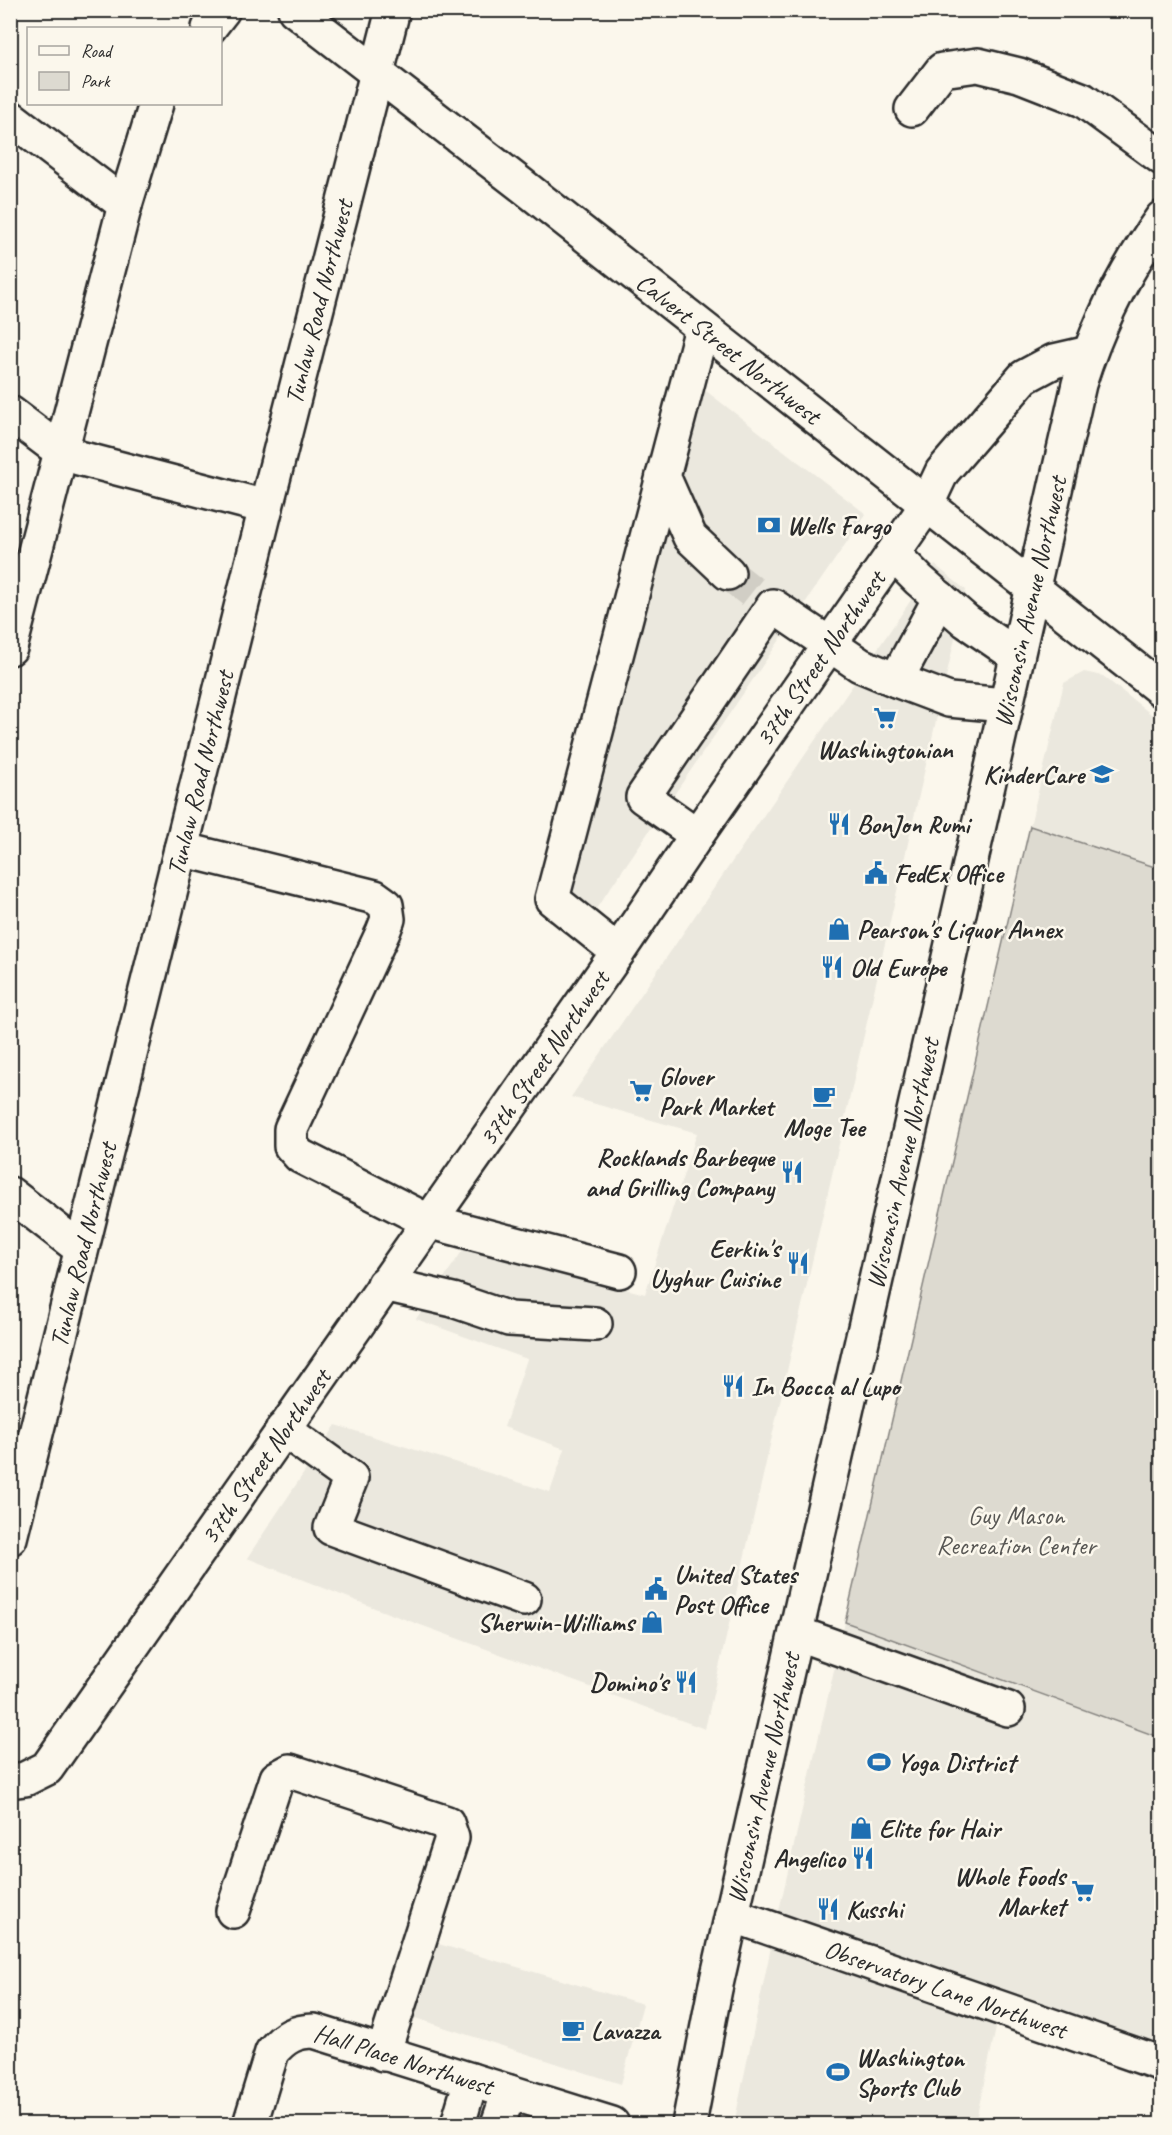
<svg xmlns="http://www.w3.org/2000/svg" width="1172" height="2135" font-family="Caveat,sans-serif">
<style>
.built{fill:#ebe8de}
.green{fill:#dddad0;stroke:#84827e;stroke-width:1.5}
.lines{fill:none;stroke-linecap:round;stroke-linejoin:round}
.minor-tunnel{stroke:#d1cec5;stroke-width:33;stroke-dasharray:33 16;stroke-linecap:butt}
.minor-casing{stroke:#2b2b2b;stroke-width:38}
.major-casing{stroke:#2b2b2b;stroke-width:38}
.minor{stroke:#fbf7ec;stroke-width:33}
.major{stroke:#fbf7ec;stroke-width:33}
.labels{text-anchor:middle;stroke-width:5;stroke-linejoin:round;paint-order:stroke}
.street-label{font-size:26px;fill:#2b2b2b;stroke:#fbf7ec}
.poi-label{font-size:26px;font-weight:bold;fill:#2b2b2b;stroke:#fbf7ec;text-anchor:start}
.park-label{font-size:26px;fill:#585754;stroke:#fbf7ec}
</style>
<rect width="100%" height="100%" fill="#fbf7ec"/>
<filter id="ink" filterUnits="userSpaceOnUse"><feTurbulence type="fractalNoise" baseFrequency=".0167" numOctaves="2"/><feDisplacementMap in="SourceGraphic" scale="12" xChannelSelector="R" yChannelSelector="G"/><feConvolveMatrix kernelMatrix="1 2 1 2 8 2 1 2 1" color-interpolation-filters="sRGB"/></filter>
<g filter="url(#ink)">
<!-- built -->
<path class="built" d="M697 384 866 514 587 922 559 902Z
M935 565 966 590 705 1729 385 1612 247 1558 336 1425 550 1492 565 1449 504 1427 527 1359 416 1319 465 1247 645 1294 697 1133 571 1097Z
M1084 672 1103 676 1161 722V869L1030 826 1064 683Z
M845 1622 1161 1738V2049L778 1915Z
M772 1942 998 2019 975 2124H734Z
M435 1943 643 2004 621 2084 409 2016Z"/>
<!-- green -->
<path class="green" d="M1030 826 1161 869V1738L845 1622Z"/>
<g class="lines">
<!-- minor-tunnel -->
<path class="minor-tunnel" d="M728 573 752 592"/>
<!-- minor casing -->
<g class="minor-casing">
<g id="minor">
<path id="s1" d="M295 10 523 186 1162 690"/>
<path d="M209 28 223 10"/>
<path d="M912 109 942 70 978 65 1019 75 1083 100 1162 158"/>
<path d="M10 117 125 205"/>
<path d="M10 413 51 444 79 458 266 507"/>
<path d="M663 476 690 537 728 573"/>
<path d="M893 554 919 580 966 621 1017 656"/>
<path d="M10 648 125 205 156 104"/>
<path d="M896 680 940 598"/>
<path d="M697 835 643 797 773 606 860 665 896 680 949 700 1005 705"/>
<path d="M181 849 375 897 386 905 388 919 383 932 291 1129V1146L300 1156 428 1221 619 1271"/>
<path d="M618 952 552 899 702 328"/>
<path d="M10 1194 81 1249"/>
<path d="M384 1284 453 1300 509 1319 595 1324"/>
<path d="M283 1429 351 1478 331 1528 524 1599"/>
<path id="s2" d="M10 1538 266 507 393 10"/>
<path d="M796 1633 1008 1709"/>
<path id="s3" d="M10 1781 25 1779 47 1768 618 952 697 835 926 506 942 472 1024 377 1054 361 1089 353"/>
<path d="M233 1911 277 1778 290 1771 447 1823 452 1838 383 2054"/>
<path id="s4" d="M732 1915 1162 2064"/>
<path id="s5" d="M250 2124 272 2052C284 2037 296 2031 314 2031L612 2124"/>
<path d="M458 2124 471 2080"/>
<path d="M498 2124 509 2092"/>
</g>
</g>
<!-- major casing -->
<g class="major-casing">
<g id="major">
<path id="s6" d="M689 2124 715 1989 1079 384C1098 324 1125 270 1162 218"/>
</g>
</g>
<!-- minor -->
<use href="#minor" class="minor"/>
<!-- major -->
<use href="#major" class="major"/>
</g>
</g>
<!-- icons -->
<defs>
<g id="bank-bare" transform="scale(1.8)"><path d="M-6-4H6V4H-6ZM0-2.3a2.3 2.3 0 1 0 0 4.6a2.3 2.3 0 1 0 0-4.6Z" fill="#1f6fb2" stroke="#fbf7ec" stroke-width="2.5" paint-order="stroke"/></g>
<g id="supermarket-bare" transform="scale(1.8)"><path d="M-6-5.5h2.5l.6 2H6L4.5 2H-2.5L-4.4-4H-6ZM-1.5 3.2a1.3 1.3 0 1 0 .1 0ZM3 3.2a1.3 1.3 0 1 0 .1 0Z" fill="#1f6fb2" stroke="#fbf7ec" stroke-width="2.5" paint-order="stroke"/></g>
<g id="school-bare" transform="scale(1.8)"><path d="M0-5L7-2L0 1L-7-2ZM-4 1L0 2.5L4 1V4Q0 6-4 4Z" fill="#1f6fb2" stroke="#fbf7ec" stroke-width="2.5" paint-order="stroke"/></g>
<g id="restaurant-bare" transform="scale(1.8)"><path d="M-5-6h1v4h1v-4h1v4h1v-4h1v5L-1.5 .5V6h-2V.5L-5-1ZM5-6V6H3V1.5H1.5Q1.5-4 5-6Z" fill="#1f6fb2" stroke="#fbf7ec" stroke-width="2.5" paint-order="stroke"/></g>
<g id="civic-bare" transform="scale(1.8)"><path d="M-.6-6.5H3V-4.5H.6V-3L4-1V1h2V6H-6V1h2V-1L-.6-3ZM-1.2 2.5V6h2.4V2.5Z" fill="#1f6fb2" stroke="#fbf7ec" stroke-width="2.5" paint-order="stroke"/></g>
<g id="shop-bare" transform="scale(1.8)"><path d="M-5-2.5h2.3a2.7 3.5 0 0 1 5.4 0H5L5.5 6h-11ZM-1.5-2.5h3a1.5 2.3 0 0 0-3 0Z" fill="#1f6fb2" stroke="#fbf7ec" stroke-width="2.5" paint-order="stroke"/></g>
<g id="cafe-bare" transform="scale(1.8)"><path d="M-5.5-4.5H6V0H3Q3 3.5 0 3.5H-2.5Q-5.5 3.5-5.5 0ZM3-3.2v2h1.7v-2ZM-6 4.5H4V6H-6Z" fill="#1f6fb2" stroke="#fbf7ec" stroke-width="2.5" paint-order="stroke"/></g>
<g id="stadium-bare" transform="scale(1.8)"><path d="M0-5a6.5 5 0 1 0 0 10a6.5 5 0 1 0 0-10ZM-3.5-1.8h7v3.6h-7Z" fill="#1f6fb2" stroke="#fbf7ec" stroke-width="2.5" paint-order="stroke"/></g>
</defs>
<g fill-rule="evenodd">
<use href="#bank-bare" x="769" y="525"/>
<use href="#supermarket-bare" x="885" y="718"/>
<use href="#school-bare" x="1102" y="774"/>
<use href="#restaurant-bare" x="839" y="824"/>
<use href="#civic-bare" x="876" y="873"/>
<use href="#shop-bare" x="839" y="929"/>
<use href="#restaurant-bare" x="832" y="967"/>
<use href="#supermarket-bare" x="641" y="1091"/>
<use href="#cafe-bare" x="824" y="1096"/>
<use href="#restaurant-bare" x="792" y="1172"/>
<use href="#restaurant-bare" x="798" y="1263"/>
<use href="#restaurant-bare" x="733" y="1386"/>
<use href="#civic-bare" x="656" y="1589"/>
<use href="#shop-bare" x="652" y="1622"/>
<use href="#restaurant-bare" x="686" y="1682"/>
<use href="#stadium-bare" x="879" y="1762"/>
<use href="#shop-bare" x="861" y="1828"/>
<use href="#restaurant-bare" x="863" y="1858"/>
<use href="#supermarket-bare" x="1083" y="1891"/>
<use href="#restaurant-bare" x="828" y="1909"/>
<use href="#cafe-bare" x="573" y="2030"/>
<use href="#stadium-bare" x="838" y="2072"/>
</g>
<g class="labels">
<!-- street labels -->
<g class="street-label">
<text dy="9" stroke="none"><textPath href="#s2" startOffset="1274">Tunlaw Road Northwest</textPath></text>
<text dy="9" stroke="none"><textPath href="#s1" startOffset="550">Calvert Street Northwest</textPath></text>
<text dy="9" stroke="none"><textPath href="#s6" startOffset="1560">Wisconsin Avenue Northwest</textPath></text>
<text dy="9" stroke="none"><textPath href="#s3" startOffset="1392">37th Street Northwest</textPath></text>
<text dy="9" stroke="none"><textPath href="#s2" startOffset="788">Tunlaw Road Northwest</textPath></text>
<text dy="9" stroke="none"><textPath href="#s3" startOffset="906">37th Street Northwest</textPath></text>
<text dy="9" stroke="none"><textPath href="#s6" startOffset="984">Wisconsin Avenue Northwest</textPath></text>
<text dy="9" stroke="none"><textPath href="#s2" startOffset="302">Tunlaw Road Northwest</textPath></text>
<text dy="9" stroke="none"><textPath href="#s3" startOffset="420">37th Street Northwest</textPath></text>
<text dy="9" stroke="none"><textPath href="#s6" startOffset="354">Wisconsin Avenue Northwest</textPath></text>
<text dy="9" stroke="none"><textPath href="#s4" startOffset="226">Observatory Lane Northwest</textPath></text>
<text dy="9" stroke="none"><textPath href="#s5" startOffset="218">Hall Place Northwest</textPath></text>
</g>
<!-- poi labels -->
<g class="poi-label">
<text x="787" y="534">Wells Fargo</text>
<text x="885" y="758" text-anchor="middle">Washingtonian</text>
<text x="1084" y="783" text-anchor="end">KinderCare</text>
<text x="857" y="833">BonJon Rumi</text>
<text x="894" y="882">FedEx Office</text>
<text x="857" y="938">Pearson's Liquor Annex</text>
<text x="850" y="976">Old Europe</text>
<text x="659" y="1085">Glover<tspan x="659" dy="30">Park Market</tspan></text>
<text x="824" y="1136" text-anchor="middle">Moge Tee</text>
<text x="774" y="1166" text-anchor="end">Rocklands Barbeque<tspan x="774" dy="30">and Grilling Company</tspan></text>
<text x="780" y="1257" text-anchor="end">Eerkin's<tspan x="780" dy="30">Uyghur Cuisine</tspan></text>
<text x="751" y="1395">In Bocca al Lupo</text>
<text x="674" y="1583">United States<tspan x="674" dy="30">Post Office</tspan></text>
<text x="634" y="1631" text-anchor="end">Sherwin-Williams</text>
<text x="668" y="1691" text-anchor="end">Domino's</text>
<text x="897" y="1771">Yoga District</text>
<text x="879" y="1837">Elite for Hair</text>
<text x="845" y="1867" text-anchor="end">Angelico</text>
<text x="1065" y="1885" text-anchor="end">Whole Foods<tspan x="1065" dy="30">Market</tspan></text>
<text x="846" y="1918">Kusshi</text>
<text x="591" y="2039">Lavazza</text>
<text x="856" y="2066">Washington<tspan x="856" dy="30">Sports Club</tspan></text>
</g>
<!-- park labels -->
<g class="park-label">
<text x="1016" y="1524">Guy Mason<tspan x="1016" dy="30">Recreation Center</tspan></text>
</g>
</g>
<!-- margin -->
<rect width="1172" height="2135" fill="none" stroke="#fbf7ec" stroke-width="36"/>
<rect x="18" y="18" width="1136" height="2099" fill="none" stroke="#2b2b2b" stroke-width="2" filter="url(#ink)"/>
<!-- legend -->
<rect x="27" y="27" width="195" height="78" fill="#fbf7ec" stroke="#a8a59f" stroke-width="1.5"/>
<rect x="39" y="46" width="30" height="9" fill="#fbf7ec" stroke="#a8a59f" stroke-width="1.5"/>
<text x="81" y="57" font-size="18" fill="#2b2b2b">Road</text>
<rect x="39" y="72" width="30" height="18" fill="#dddad0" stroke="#a8a59f" stroke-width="1.5"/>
<text x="81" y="87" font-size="18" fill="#2b2b2b">Park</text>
</svg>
